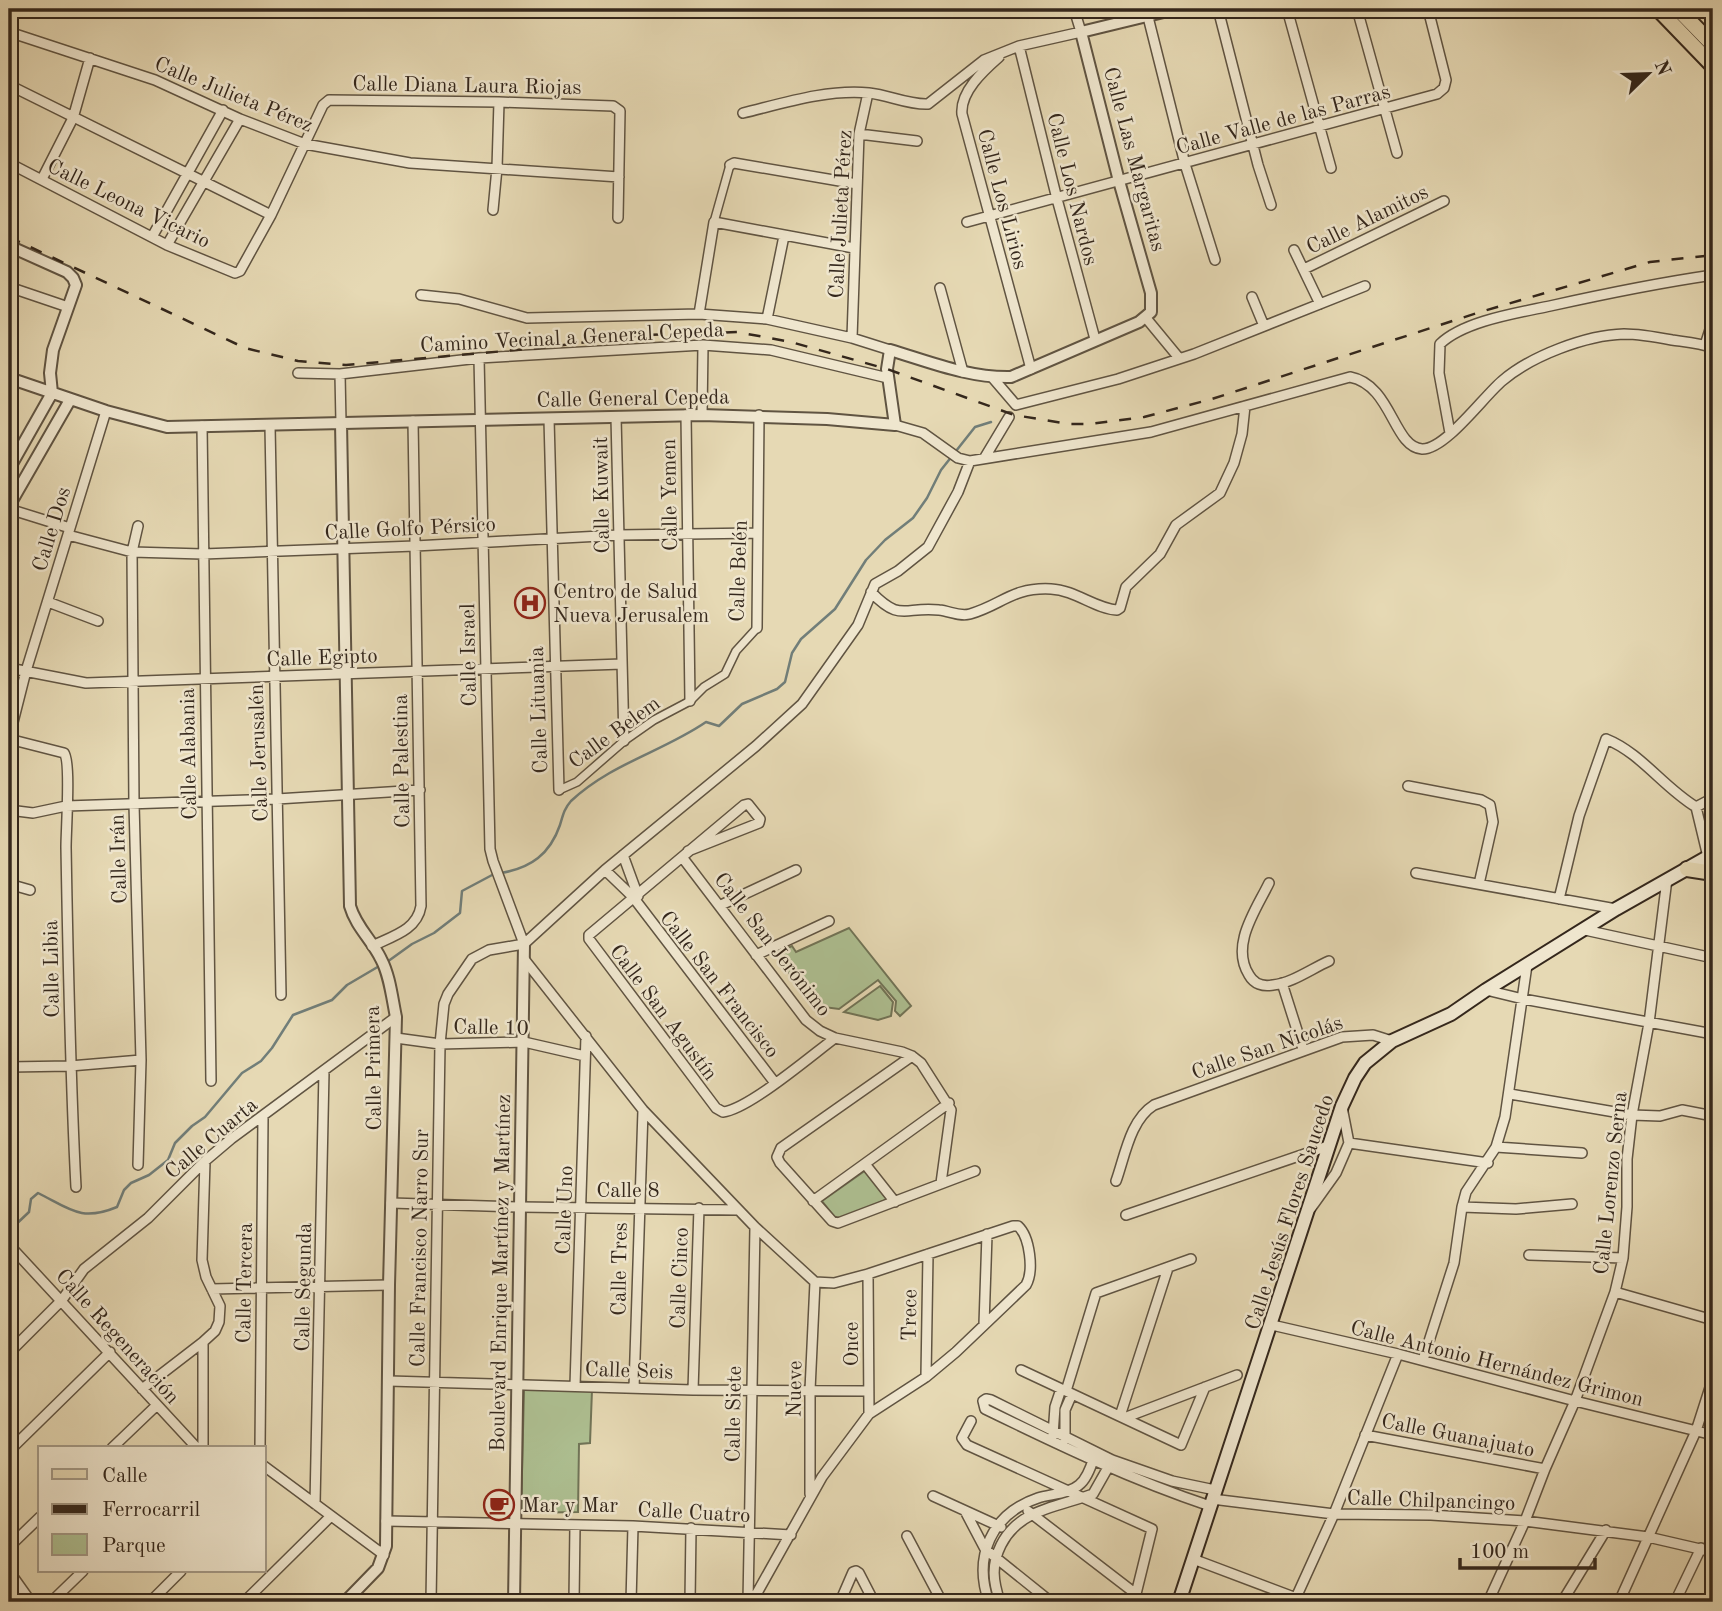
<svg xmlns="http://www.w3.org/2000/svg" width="1722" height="1611" font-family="'Old Standard TT',serif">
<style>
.green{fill:#aec092;stroke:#717457;stroke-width:2}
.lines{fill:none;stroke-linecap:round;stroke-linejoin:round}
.stream{stroke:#717e79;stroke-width:2.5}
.pedestrian-casing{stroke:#605442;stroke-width:10}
.minor-casing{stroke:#605442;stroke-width:12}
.tertiary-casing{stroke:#605442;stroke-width:14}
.secondary-casing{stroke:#34271c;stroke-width:16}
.primary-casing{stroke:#34271c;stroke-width:18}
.pedestrian{stroke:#efe6ce;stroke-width:7}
.minor{stroke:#efe6ce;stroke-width:9}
.tertiary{stroke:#efe6ce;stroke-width:10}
.secondary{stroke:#efe6ce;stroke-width:12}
.primary{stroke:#e6d9b4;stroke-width:14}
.rail{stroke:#34271c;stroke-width:2.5;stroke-dasharray:12 12;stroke-linecap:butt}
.labels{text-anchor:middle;stroke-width:5;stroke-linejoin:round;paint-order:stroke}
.street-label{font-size:21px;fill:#34271c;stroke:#efe6ce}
.poi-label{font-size:21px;fill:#34271c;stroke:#efe6ce;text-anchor:start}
</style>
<rect width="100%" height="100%" fill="#e6d9b4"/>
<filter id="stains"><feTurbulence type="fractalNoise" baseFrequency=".00286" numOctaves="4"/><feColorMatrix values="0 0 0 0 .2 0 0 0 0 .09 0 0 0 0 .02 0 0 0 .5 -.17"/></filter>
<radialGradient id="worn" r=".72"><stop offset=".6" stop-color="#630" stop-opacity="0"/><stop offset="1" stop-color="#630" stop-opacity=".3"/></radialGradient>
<!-- green -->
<path class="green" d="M849 928 911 1006 900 1016 895 1011 896 1001 878 980 839 1009 824 1007 817 1011C801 994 784 975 783 950L792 946 796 952Z
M880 986 893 1002 891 1016 878 1020 844 1012Z
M866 1170 888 1199 837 1220 822 1201Z
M524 1390H592L590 1443 579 1444 578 1512 521 1513Z"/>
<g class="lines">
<!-- stream -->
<path class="stream" d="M501 873C531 868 550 854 560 825 563 815 564 809 571 801 612 763 662 752 706 722L719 726 742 704 777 689 785 682 792 653 801 639 835 609 866 560 885 540 913 518 927 498 941 470 975 427 991 422
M387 962 412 944 434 933 460 913 462 891 494 874
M9 1231 29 1212 31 1199 38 1193C70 1209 81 1222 117 1207L124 1190 131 1183 149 1175 168 1160 175 1143 192 1126 205 1117 242 1073 261 1061 272 1048 293 1015 332 1000 347 985 381 965"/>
<!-- pedestrian casing -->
<g class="pedestrian-casing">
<path id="pedestrian" d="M714 222 730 165
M559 790 577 782 624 741 654 720 690 701 704 687 725 674 736 651 757 628"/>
</g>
<!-- minor casing -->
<g class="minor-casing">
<path id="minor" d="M1146 9 1185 164 1215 260
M1218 9 1258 165 1271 205
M1287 9 1331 168
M1357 9 1397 153
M9 32 155 80 240 119 305 144 410 163 619 177
M1019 46 1057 199 1095 339
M999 57C983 71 960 92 962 114L1031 369
M9 85 271 215
M743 113C784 103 827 89 869 93 889 95 908 105 928 104L984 60 1019 46 1081 32 1074 9
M859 134 917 141
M9 163 167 245 235 273 240 271 271 215 323 105 329 100 499 102 613 106 620 111 618 218
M730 165 734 163 857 184
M42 179 73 118 90 58
M493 210 497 168 499 102
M967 222 1437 94 1444 88 1446 80 1428 9
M152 237 223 110
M167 245 240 119
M1294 250 1320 304
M1304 269 1444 201
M9 287 68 307
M940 288 963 372
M421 295 459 299 527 318 699 314 767 319 852 338 890 350
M1252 297 1264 326
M699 314 714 222 854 248
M1146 318 1179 358
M767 319 784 236
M852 338 859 134 868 93
M1705 345 1713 320
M479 358 490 849 493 861 524 944
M298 373 340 374 479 358 703 345 771 350 888 378
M340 374 341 423
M992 377 1016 405
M1016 405 1118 379 1194 354 1365 286
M686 415 690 701
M702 415 703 345
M616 417 624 741
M549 419 559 790
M895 425 923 433 958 458 970 461 1151 432 1350 377C1392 385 1393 447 1422 449 1445 450 1484 396 1502 381 1531 356 1586 335 1624 334 1640 334 1656 337 1672 340 1686 342 1700 343 1713 348
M202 426 211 1081
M270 426 281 995
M1450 433 1439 373 1440 344C1464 321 1517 313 1550 306 1604 294 1658 283 1713 275
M985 457 1009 417
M9 509 70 528
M138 526 132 552 134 804 141 1060 138 1165
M68 535 132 552 203 554 415 546 619 535 757 533
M871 592C901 623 904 606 939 610 950 611 959 617 970 614 1002 605 1012 587 1051 589 1075 590 1096 609 1117 610L1120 608 1126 587 1160 554 1176 525 1220 493 1234 463 1242 434 1245 406
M48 602 98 621
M757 628 759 415
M9 668 86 683 622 664
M9 738 26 671 106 411
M9 739 64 753C71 761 66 830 66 847 68 960 70 1074 76 1187
M1408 786 1481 800 1490 805 1493 822 1479 884
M1696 807 1713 798
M9 810 33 813 66 806 277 799 420 790
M688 851 759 823 760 819 748 804 744 805 589 935V939L716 1108 723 1112C749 1109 812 1055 835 1038
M623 855 638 896
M682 857 806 1020 820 1031 835 1038 902 1052 912 1056 921 1063 951 1110 941 1183
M605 870 633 897 775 1083
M1416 873 1616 909
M1269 883C1256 910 1230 945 1249 975 1254 984 1263 987 1273 985 1292 983 1311 969 1329 961
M9 884 30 890
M1559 899 1579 816 1606 739C1641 753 1663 787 1696 807L1708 857
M721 905 796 870
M1585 930 1713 958
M524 944 605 870 756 746 802 704 858 625 875 584 898 571 928 547 958 492 970 461
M372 946C393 936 417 930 421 906L413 421
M756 955 829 921
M9 958 13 960
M524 959 643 1110 755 1227 815 1282 834 1283 868 1274 1013 1226H1018C1030 1237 1034 1271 1026 1285L956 1352 926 1377 869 1414 822 1477 752 1602
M1282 983 1303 1049
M1486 990 1523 999 1713 1034
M396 1038 440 1044 524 1042 585 1056
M912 1056 781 1148 777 1157 780 1163 832 1221 838 1223 975 1171
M9 1067 70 1066 141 1060
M1510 1094 1632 1115 1660 1116 1682 1110 1713 1116
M1349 1143 1488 1163
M1496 1147 1582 1153
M865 1164 895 1202
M1116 1181C1125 1156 1130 1120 1154 1105L1342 1037 1373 1035 1392 1041
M813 1201 949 1103
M391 1203 520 1207 738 1210
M1462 1207 1516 1209 1572 1204
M1311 1208 1336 1173 1349 1143 1342 1107
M1126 1215 1328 1146
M12 1248 197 1448
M1529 1255 1623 1258
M868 1274 869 1414
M212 1289 389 1285
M1615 1292 1713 1320
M984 1325 987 1234
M1272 1325 1398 1354 1575 1401 1713 1435
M9 1353 62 1300 84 1269 148 1218 205 1161 231 1139 396 1017
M1423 1360 1454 1263 1462 1207 1466 1192 1496 1147 1505 1117 1527 965
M1021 1370 1181 1445 1205 1387
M926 1377 928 1254
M389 1381 693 1390 868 1391
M575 1386 586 1036
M634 1388 643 1110
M142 1389 203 1342 215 1331 219 1322 220 1306 206 1277 202 1260 205 1161
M693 1390 699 1208
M1066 1391 1096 1293 1191 1259
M1120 1416 1168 1268
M1124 1418 1237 1375
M971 1421 962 1438 967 1445 1152 1529 1134 1602
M1053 1435 1055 1407 1061 1389
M1365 1435 1545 1469
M1065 1439V1410L1072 1394
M112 1448 157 1405
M203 1448V1342
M260 1448 263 1117
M9 1451 110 1352
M264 1466 384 1555
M810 1494V1390L815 1282
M933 1496 1001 1527
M1212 1499 1334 1514 1431 1515 1525 1521 1648 1537 1713 1552
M315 1504 324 1071
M1210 1506C1132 1480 1059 1445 985 1409L983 1401 986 1399 991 1400 1112 1460 1172 1481 1215 1490
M965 1511 985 1549 1051 1602
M1028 1511 1136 1594
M386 1521 633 1526 791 1535
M907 1536 942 1602
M9 1547 40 1517
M1193 1559 1307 1602
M9 1571 31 1602
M51 1602 83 1571
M150 1602 181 1571
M244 1602 331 1516
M431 1602 440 1044 444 1004 448 994 472 959 489 950 524 944
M574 1602 575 1525
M631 1602 633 1526
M690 1602 691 1528
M748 1602 755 1227
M840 1602 853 1572 856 1571 859 1573 874 1602
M989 1602C973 1557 991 1514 1038 1498 1050 1494 1069 1494 1079 1485 1087 1479 1091 1467 1094 1457
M1000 1602C993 1581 991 1565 1001 1545 1019 1509 1058 1507 1093 1494L1110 1464
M1294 1602 1334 1514 1398 1354
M1488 1602 1525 1521 1545 1469 1575 1401 1615 1292 1623 1258 1627 1207V1159L1632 1115 1649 1023 1667 879
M1562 1602 1606 1530
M1619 1602 1696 1431 1713 1378
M1675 1602 1701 1548"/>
</g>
<!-- tertiary casing -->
<g class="tertiary-casing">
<path id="tertiary" d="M9 246 67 272 73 278 76 285 53 350 50 373 52 393 9 469
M9 378 106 411 167 427 702 415 827 419 895 425 887 369 890 350C930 362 969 378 1011 377L1139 322 1151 312V293L1119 181 1081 32 1176 9
M341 423 350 906C356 927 372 940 381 959 390 976 392 998 396 1017L389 1285 386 1546 378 1568 345 1602
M9 506 70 400
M514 1602 524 944"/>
</g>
<!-- secondary casing -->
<g class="secondary-casing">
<path id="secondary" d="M1179 1602 1342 1106 1355 1078 1365 1063 1392 1041 1451 1014 1486 990 1616 909 1713 854"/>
</g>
<!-- primary casing -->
<g class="primary-casing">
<path id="primary" d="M1658 9 1713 66
M1678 9 1713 45
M1687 869 1713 873"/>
</g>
<!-- pedestrian -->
<use href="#pedestrian" class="pedestrian"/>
<!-- minor -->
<use href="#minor" class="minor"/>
<!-- tertiary -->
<use href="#tertiary" class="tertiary"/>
<!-- secondary -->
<use href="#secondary" class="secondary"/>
<!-- primary -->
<use href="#primary" class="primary"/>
<!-- rail -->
<path class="rail" d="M9 237 245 348 298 361 346 365 539 348 644 335 737 332 791 342 887 369 1014 415 1069 424H1090L1144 417 1212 399 1477 313 1650 262 1713 255"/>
</g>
<!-- icons -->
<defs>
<g id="hospital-ring" transform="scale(1.575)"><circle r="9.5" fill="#efe6ce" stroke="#8f2418" stroke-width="1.5"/><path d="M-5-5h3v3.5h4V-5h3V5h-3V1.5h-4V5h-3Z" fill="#8f2418"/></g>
<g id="cafe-ring" transform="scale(1.575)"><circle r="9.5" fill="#efe6ce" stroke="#8f2418" stroke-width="1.5"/><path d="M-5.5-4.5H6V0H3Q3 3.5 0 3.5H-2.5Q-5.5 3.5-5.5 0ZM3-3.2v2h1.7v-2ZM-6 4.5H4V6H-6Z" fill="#8f2418"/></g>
</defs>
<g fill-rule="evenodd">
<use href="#hospital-ring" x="530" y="603"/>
<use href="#cafe-ring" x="499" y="1505"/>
</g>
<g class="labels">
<!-- street labels -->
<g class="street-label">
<text transform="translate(467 85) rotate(1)" y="7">Calle Diana Laura Riojas</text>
<text transform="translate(234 94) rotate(22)" y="7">Calle Julieta Pérez</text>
<text transform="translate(1283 119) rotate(-15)" y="7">Calle Valle de las Parras</text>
<text transform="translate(1135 159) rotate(75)" y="7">Calle Las Margaritas</text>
<text transform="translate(1073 189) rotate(76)" y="7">Calle Los Nardos</text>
<text transform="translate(1003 199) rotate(75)" y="7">Calle Los Lirios</text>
<text transform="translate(129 203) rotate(26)" y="7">Calle Leona Vicario</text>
<text transform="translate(840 214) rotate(-87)" y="7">Calle Julieta Pérez</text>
<text transform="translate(1367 219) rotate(-26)" y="7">Calle Alamitos</text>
<text transform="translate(572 337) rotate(-3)" y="7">Camino Vecinal a General Cepeda</text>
<text transform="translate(633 398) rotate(-1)" y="7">Calle General Cepeda</text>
<text transform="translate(601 495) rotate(-91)" y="7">Calle Kuwait</text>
<text transform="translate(669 495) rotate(-91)" y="7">Calle Yemen</text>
<text transform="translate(410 528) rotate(-3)" y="7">Calle Golfo Pérsico</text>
<text transform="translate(51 529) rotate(-73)" y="7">Calle Dos</text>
<text transform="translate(738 571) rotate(-88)" y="7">Calle Belén</text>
<text transform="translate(468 655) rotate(-91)" y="7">Calle Israel</text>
<text transform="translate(322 657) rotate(-2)" y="7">Calle Egipto</text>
<text transform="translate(538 710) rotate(-92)" y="7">Calle Lituania</text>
<text transform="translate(614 732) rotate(-36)" y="7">Calle Belem</text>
<text transform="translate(258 753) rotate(-92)" y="7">Calle Jerusalén</text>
<text transform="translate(188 754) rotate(-91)" y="7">Calle Alabania</text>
<text transform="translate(401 761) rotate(-91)" y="7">Calle Palestina</text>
<text transform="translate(118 859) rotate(-92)" y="7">Calle Irán</text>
<text transform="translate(773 944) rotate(52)" y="7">Calle San Jerónimo</text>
<text transform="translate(51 969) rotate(-91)" y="7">Calle Libia</text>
<text transform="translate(720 984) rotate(52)" y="7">Calle San Francisco</text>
<text transform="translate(664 1012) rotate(53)" y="7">Calle San Agustín</text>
<text transform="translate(491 1027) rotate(1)" y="7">Calle 10</text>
<text transform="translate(1267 1047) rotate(-19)" y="7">Calle San Nicolás</text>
<text transform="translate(373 1068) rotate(-91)" y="7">Calle Primera</text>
<text transform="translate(211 1138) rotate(-40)" y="7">Calle Cuarta</text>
<text transform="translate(1610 1183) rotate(-84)" y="7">Calle Lorenzo Serna</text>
<text x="628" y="1197">Calle 8</text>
<text transform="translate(564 1210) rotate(-88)" y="7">Calle Uno</text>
<text transform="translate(1289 1212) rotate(-72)" y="7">Calle Jesús Flores Saucedo</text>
<text transform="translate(419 1248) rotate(-89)" y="7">Calle Francisco Narro Sur</text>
<text transform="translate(619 1269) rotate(-89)" y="7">Calle Tres</text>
<text transform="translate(500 1273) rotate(-89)" y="7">Boulevard Enrique Martínez y Martínez</text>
<text transform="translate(679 1278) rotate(-88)" y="7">Calle Cinco</text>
<text transform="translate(244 1283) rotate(-89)" y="7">Calle Tercera</text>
<text transform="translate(303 1287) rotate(-89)" y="7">Calle Segunda</text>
<text transform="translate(909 1315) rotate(-89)" y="7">Trece</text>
<text transform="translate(118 1336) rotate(48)" y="7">Calle Regeneración</text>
<text transform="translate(851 1344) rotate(-90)" y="7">Once</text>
<text transform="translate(1497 1363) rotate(14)" y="7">Calle Antonio Hernández Grimon</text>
<text transform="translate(629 1370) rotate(2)" y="7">Calle Seis</text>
<text transform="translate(794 1389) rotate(-89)" y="7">Nueve</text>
<text transform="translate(733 1414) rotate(-89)" y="7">Calle Siete</text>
<text transform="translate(1458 1435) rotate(11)" y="7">Calle Guanajuato</text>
<text transform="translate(1431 1500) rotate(2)" y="7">Calle Chilpancingo</text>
<text transform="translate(694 1512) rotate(3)" y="7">Calle Cuatro</text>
</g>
<!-- poi labels -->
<g class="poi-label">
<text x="553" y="598">Centro de Salud<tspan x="553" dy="24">Nueva Jerusalem</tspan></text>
<text x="522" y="1512">Mar y Mar</text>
</g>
</g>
<!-- margin -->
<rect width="1722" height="1611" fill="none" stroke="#e6d9b4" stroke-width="35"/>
<rect x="10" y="10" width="1701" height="1590" fill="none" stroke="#34271c" stroke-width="3.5"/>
<rect x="18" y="18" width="1687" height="1576" fill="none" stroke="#34271c" stroke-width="2"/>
<!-- legend -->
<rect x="38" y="1446" width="228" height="126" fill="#efe6ce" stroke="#a49a87" stroke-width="2"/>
<rect x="52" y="1469" width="35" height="10" fill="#e6d9b4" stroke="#a49a87" stroke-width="2"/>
<text x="102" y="1482" font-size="21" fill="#34271c">Calle</text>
<rect x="52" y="1504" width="35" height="10" fill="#34271c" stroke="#a49a87" stroke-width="2"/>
<text x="102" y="1516" font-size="21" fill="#34271c">Ferrocarril</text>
<rect x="52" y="1534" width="35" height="21" fill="#aec092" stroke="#a49a87" stroke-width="2"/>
<text x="102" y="1552" font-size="21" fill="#34271c">Parque</text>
<!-- north arrow -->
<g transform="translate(1648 74) rotate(67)" stroke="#efe6ce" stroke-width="5" paint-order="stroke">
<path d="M0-5L12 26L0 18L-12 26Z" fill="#34271c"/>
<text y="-10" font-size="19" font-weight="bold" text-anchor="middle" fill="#34271c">N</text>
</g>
<!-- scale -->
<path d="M1460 1558v10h135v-10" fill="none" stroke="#34271c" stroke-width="3.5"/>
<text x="1470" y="1558" font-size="21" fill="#34271c" stroke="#efe6ce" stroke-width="5" paint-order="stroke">100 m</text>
<rect width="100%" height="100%" filter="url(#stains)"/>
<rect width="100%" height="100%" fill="url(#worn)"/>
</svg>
